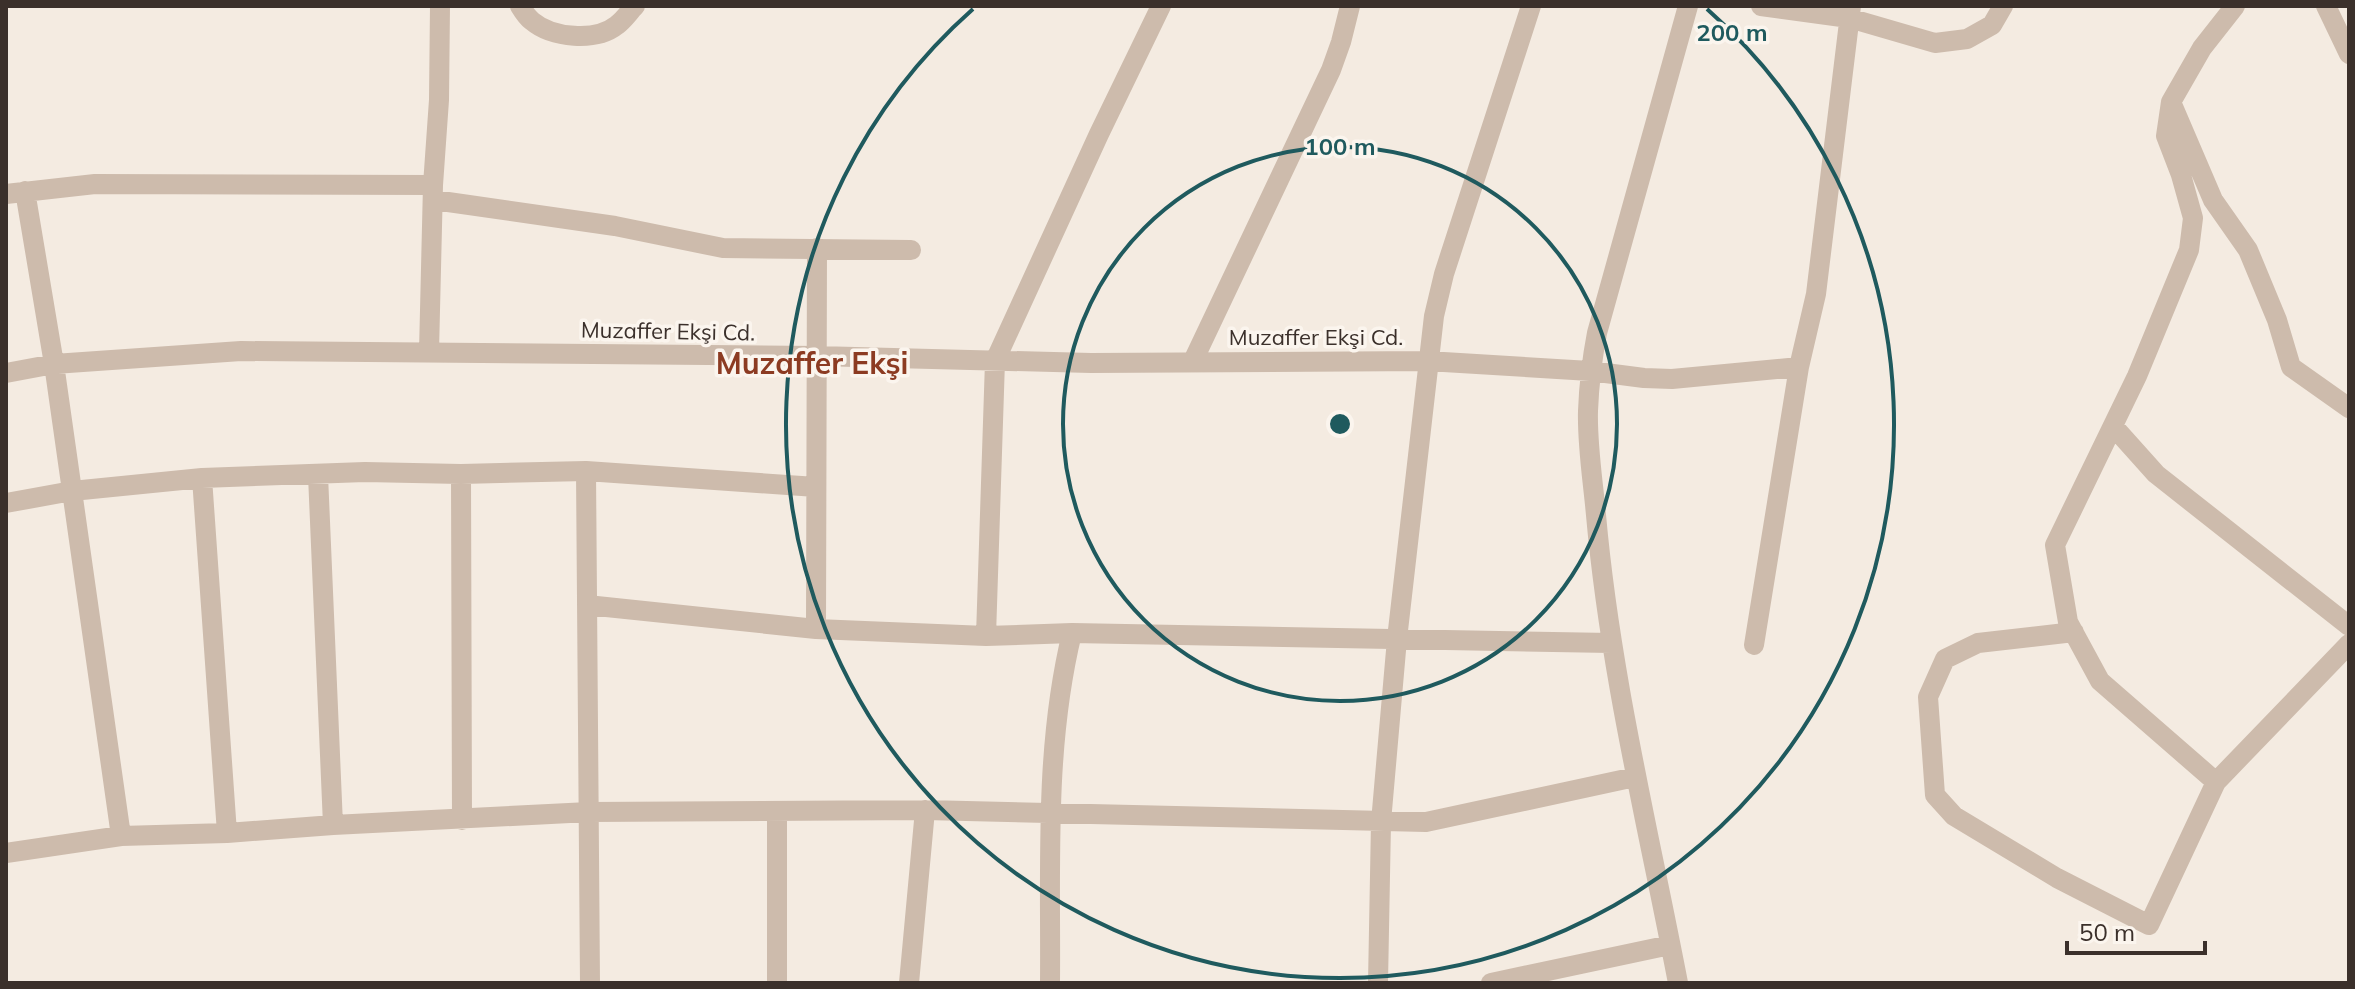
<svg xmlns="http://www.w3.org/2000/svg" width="2355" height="989" font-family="Mulish,sans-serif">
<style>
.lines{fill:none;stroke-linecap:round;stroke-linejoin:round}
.minor{stroke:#cdbbac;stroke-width:20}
.ring{fill:none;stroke:#1f5a5e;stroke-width:4}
.labels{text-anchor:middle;stroke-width:7;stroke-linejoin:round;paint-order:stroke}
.street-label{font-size:22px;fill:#3b302b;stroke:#fbf5ee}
.district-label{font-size:30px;font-weight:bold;fill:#8c3b22;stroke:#fbf5ee}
.centre{fill:#1f5a5e;stroke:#fbf5ee;stroke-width:4}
.ring-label{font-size:24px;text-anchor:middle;font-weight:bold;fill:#1f5a5e;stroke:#fbf5ee;stroke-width:7;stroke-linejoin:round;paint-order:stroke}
</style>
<rect width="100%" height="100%" fill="#f4ebe1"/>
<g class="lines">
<!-- minor -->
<path class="minor" d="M520 6C523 11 527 17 532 21 552 38 596 42 617 25 624 20 629 12 635 6
M1761 6 1849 18 1935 43 1967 39 1992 25 2003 6
M2326 6 2349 54
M2171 102 2213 200 2248 250 2277 320 2291 367 2349 408
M25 191 54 364 121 836
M6 194 95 184 433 185
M434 200 615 226 723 248 911 250
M429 352 433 185 439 100 440 6
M1193 361 1331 70 1341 42 1350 6
M6 373 54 364 241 351 817 356 1091 363 1427 361 1590 371 1644 378 1672 379 1799 367
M2113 426 2156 474 2349 626
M586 471 590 983
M461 474 462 820
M318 475 333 825
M202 478 227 833
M6 503 72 491 202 478 365 472 461 474 586 471 816 487
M587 605 816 629 986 636 1072 633 1611 643
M816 629 817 248
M2074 632 1978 643 1945 659 1928 697 1935 795 1954 816 2057 878 2149 925 2216 782 2349 644
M986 636 995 361 1099 134 1161 6
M1754 645 1799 367 1816 294 1851 6
M2216 782 2100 681 2068 622 2055 545 2137 376 2189 250 2193 218 2181 175 2166 136 2171 102 2202 48 2235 6
M6 853 121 836 227 833 333 825 589 812 925 810 1426 822 1635 777
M777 983V811
M909 983 925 810
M1050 983C1051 866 1044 748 1072 633
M1378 983 1381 822 1397 639 1434 316 1444 274 1531 6
M1491 983 1670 945
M1678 983C1648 827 1610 673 1596 515 1593 481 1587 445 1588 411 1589 385 1592 359 1597 333L1688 6"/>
</g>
<!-- distance rings -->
<g class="ring">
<circle cx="1340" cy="424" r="277"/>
<path d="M1707 9A554 554 0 1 1 973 9"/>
</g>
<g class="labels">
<!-- street labels -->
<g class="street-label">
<text transform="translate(668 331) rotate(1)" y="8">Muzaffer Ekşi Cd.</text>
<text x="1316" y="345">Muzaffer Ekşi Cd.</text>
</g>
<!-- district labels -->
<g class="district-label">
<text x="812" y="374">Muzaffer Ekşi</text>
</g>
</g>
<circle cx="1340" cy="424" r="12" class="centre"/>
<g class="ring-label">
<text x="1732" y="41">200 m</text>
<text x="1340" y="155">100 m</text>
</g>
<!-- border -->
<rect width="2355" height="989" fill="none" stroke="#3b302b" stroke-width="16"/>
<!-- scale -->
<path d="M2067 941v12h138v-12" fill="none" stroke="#3b302b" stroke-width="4"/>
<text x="2079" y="941" font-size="24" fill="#3b302b" stroke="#fbf5ee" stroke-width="6" paint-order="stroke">50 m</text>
</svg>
